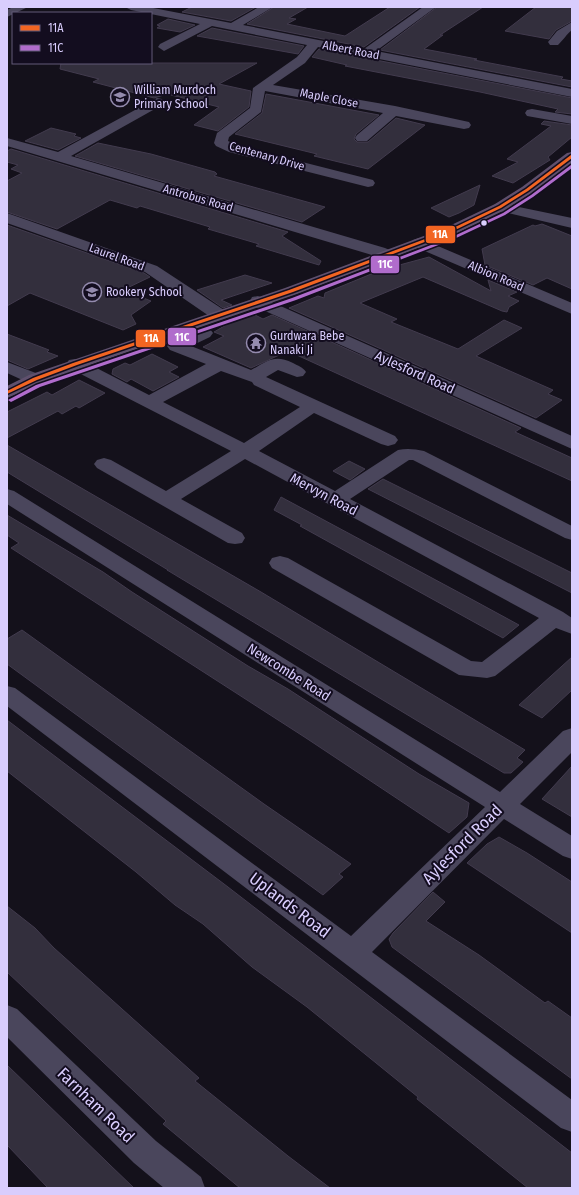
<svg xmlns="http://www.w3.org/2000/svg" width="579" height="1195" font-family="'Fira Sans Condensed',sans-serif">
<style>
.building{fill:#332f3d;stroke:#423b4e}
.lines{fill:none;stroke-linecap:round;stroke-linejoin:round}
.minor{fill:#4a465c;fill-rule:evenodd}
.major{fill:#5f506d;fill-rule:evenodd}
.bus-1-casing{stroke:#130d1f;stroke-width:3}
.bus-2-casing{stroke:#130d1f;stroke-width:3}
.bus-1{fill:#f26522;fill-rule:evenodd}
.bus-2{fill:#b06ccc;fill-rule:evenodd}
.bus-dot{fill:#d9cdfd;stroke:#130d1f;stroke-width:1.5}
.labels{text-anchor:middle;stroke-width:4;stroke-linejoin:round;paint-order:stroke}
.far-street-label{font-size:12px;fill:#d9cdfd;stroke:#130d1f}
.far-poi-label{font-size:12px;fill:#d9cdfd;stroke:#130d1f;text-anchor:start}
.street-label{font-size:14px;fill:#d9cdfd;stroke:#130d1f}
.near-street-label{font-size:17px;fill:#d9cdfd;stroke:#130d1f}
.line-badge{stroke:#130d1f;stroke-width:1.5}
.badge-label{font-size:11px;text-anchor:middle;font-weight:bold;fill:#fff}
</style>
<rect width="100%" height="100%" fill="#14111b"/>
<!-- building -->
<path class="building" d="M192 7H256L231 21 182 12Z
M274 7H308L289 18 296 19 287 24 345 36 390 7H420L364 47 247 24Z
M437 7H483L440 35H443L424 49 477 59 474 60 563 77 561 79 572 81V87L380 50Z
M536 7H572V21L556 30 549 39 505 31Z
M168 19 195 25 180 32 157 28 160 26 157 25Z
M212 28 304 46 298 54 197 36Z
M319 49 572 98V114L555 112 558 109 480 92 345 66 347 65 312 57Z
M61 63H257L219 84 251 91 249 107 218 131 194 125 219 107 167 94 154 98 93 82 99 79 60 69Z
M266 94 379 115 356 134 354 139 357 142H368L396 118 425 125 368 169 314 156 317 154 235 134 262 113Z
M544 121 572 125V137L548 157 550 160 513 183 492 176 518 162 507 159 551 126 541 124Z
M51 128 76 134 74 136 81 138 58 150 25 141Z
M98 143 151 154 215 172 217 174 214 176 325 207 302 222 75 156Z
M11 149 288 232 282 236 321 261 319 265 256 246 259 244 208 229 210 227 140 206 137 208 110 200 57 229 7 212V181L22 173 11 169 18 165 7 162V151Z
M480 185 474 205 459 213 449 217 431 208Z
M542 224 572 236V289L547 278 533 285 485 265 482 249 533 225 535 226Z
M7 225 144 273 150 277 123 290 151 301 131 315 136 324 123 330 30 293 7 306Z
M429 257 491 291 488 280 517 292 508 296 519 301 509 307 507 312 502 311 423 277 360 303 397 319 391 322 458 349 504 320 522 328 476 356 553 390 548 394 562 400 536 418 289 308 318 296 324 298 325 293 381 270Z
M245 275 272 283 221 300 232 305 223 308 197 290Z
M249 312 263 319 272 315 521 428 515 432 572 458V481L288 351 251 368 203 347 224 336 214 332 233 321 230 319Z
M7 334 49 350 47 352 58 356 28 369 7 360Z
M152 354 178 367 169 372 179 377 153 391 131 379 127 382 112 374 113 369 125 363 130 365Z
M79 380 105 393 79 408 76 406 62 414 58 411 7 438V412L47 392 52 395Z
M7 445 261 592 525 750 517 758 523 762 511 773H504L167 570H168L7 472Z
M349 461 365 469 350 480 333 471Z
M383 479 572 573V593L368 489Z
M281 497 473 600 519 625 503 638 300 526 302 525 274 510Z
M7 515 103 572 132 592 248 666 288 689 419 774 469 803 467 817 449 833 306 738 11 548 19 543 7 535Z
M22 630 264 804 351 864 339 874 343 877 323 895 7 664V639Z
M572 657V690L542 718 519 705Z
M7 720 228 887 572 1153V1188H528L417 1099 418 1097 307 1007 252 967 203 924 175 905 136 872 7 771Z
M572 766V817L542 799Z
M499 837 527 853 572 882V933L467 863 487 844Z
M433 892 445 902 426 921 479 955 545 1003 548 1001 572 1018V1079L392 947 389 939 393 933Z
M7 906 35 928 54 948 199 1078 195 1081 288 1156 330 1188H240L163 1124 166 1121 7 972Z
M7 1065 109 1164 134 1188H48L7 1145Z"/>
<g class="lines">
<!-- minor -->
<path class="minor" d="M13 7H28L7 17V10Z
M125 7H148L231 23 259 7H273L243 25 364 49 423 7H436L376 51 572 89V97L318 47 305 63 273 85 395 106 469 122 471 125 469 128 464 129 396 116 367 141H357L355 138 357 135 383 113 265 91 261 112 229 137 228 141 239 146 373 180 375 183 373 186 368 187 229 152 216 146 214 143 217 133 250 108 253 88 297 57 307 45 212 26 164 51 158 47 160 44 200 24 131 10Z
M572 22V30C566 35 564 39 558 45H550L548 42 557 31Z
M157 98 162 99 164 102 162 105 71 156 385 248 394 252 396 255 394 258H382L7 146V138L58 152Z
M532 109 572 116V124L527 116 525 113 527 110Z
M500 203 572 218V228L495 210 493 207 495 204Z
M7 213 157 266 224 310 226 314 224 318 218 319 212 318 145 272 7 223Z
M419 238 572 303V314L413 246 411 243 413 240Z
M258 296 572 436V449L252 305 250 301 252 297Z
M204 328 210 329 213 333 210 337 191 346 251 370C268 361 274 354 293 363 298 366 303 367 306 372L303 376 297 377 278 370 266 377 395 436 398 440 395 444 388 446 381 444 314 413 259 451 335 491 398 450C407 448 415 449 424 451L572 526V540L565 538 413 460H409L350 499 563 612 572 618V634L556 628 495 676 487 678 459 675 272 568 269 563 272 558 280 556 288 558 471 661 482 662 539 618 245 459 181 499 242 533 245 538 242 543 235 544 228 543 97 468 94 464 97 460 104 458 111 460 166 491 231 451 69 368 66 364 69 360 75 359 81 360 149 395 206 364 170 350 167 346 170 342ZM221 371 252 382 254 385 300 407 244 443 163 402Z
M7 362 41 375 44 379 41 383 35 384 29 383 7 373Z
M7 489 14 491 500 792 563 731 572 728V752L520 804 572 836V859L563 856 504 819 372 952 572 1100V1132L561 1128 7 706V686L15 688 351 936 485 807 7 504Z
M7 1005 17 1009 156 1141 201 1177 205 1188H164L134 1163 7 1037Z"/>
<!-- major -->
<path class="major" d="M572 152V163L532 193 505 210 455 234 297 294 81 368 7 398V386L29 375 285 288 445 228 495 204 522 187 567 153Z"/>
<!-- bus-1 casing -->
<g class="bus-1-casing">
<path id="bus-1" d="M571 155H572V158L528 191 501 208 451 232 293 292 77 365 37 380 7 394V391L33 378 73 363 289 290 449 230 499 206 526 189Z"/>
</g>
<!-- bus-2 casing -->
<g class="bus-2-casing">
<path id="bus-2" d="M571 165H572V168L533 197 505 215 454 239 296 300 40 387 13 401 11 402 8 400 36 385 292 298 452 237 503 213 531 195Z"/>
</g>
<!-- bus-1 -->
<use href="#bus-1" class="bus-1"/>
<!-- bus-2 -->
<use href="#bus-2" class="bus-2"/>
</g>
<!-- icons -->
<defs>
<g id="school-ring" transform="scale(1)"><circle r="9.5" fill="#130d1f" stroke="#948bae" stroke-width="1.5"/><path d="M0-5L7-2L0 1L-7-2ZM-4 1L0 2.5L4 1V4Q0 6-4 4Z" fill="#948bae"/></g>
<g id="temple-ring" transform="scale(1)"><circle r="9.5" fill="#130d1f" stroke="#948bae" stroke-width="1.5"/><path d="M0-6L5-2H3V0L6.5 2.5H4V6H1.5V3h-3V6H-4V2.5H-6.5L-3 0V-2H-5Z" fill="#948bae"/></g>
</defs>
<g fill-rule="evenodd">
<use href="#school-ring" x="120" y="97"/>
<use href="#school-ring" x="92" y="292"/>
<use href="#temple-ring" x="256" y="343"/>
</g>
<!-- markers -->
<circle class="bus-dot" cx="484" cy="223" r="3.5"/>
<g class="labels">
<!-- far-street labels -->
<g class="far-street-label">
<text transform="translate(351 50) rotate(11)" y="4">Albert Road</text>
<text transform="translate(329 98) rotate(11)" y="4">Maple Close</text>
<text transform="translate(267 156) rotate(16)" y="4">Centenary Drive</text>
<text transform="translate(198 198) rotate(16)" y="4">Antrobus Road</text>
<text transform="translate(117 257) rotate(20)" y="4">Laurel Road</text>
<text transform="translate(496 276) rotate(23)" y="4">Albion Road</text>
</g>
<!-- far-poi labels -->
<g class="far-poi-label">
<text x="134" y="94">William Murdoch<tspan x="134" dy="14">Primary School</tspan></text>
<text x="106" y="296">Rookery School</text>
<text x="270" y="340">Gurdwara Bebe<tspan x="270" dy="14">Nanaki Ji</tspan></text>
</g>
<!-- street labels -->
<g class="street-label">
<text transform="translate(415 372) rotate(24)" y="5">Aylesford Road</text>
<text transform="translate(324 494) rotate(28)" y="5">Mervyn Road</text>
<text transform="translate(289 672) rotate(32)" y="5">Newcombe Road</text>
</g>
<!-- near-street labels -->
<g class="near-street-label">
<text transform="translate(462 844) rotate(-45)" y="6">Aylesford Road</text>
<text transform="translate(290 905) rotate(37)" y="6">Uplands Road</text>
<text transform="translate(96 1105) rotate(44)" y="6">Farnham Road</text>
</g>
</g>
<g class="line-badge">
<rect x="425" y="225" width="31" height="19" rx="4" fill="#f26522"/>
<rect x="370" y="255" width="30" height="19" rx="4" fill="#b06ccc"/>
<rect x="167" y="327" width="30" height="19" rx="4" fill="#b06ccc"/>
<rect x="135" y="329" width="31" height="19" rx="4" fill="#f26522"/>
</g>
<g class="badge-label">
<text x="440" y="238">11A</text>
<text x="385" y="268">11C</text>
<text x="182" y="341">11C</text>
<text x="151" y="342">11A</text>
</g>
<!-- border -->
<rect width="579" height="1195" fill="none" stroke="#d9cdfd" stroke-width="16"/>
<!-- legend -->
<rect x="12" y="12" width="140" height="52" fill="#130d1f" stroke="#625a78"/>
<rect x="20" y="25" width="20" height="6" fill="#f26522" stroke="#625a78"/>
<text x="48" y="32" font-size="12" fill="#d9cdfd">11A</text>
<rect x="20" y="45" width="20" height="6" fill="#b06ccc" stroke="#625a78"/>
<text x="48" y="52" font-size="12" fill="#d9cdfd">11C</text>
</svg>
